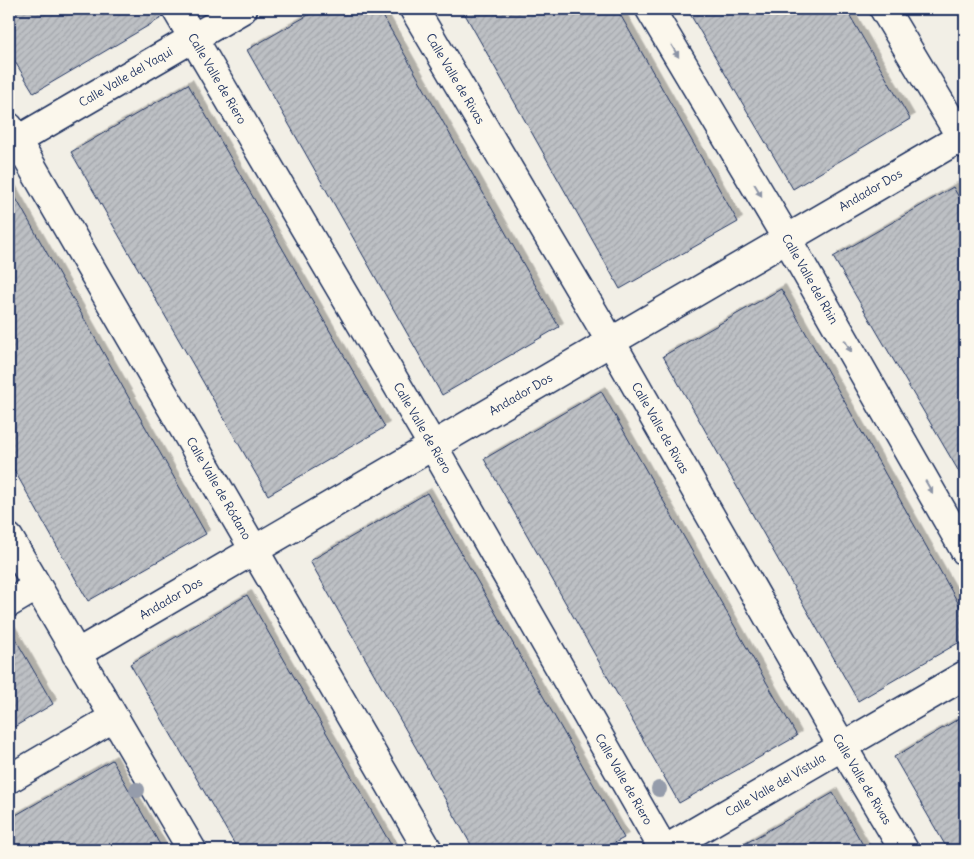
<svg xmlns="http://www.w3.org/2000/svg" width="974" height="859" font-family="Delius,sans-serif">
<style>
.building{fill:url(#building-hatch);stroke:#1b2f5e;filter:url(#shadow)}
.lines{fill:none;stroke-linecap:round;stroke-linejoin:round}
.street-casing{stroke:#1b2f5e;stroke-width:31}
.street{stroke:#fbf7ec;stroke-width:28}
.tree{fill:#959cab}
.oneway{fill:#8b93a5}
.labels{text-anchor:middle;stroke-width:4.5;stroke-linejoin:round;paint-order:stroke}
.street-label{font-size:12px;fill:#1b2f5e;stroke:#fbf7ec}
</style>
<defs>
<pattern id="building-hatch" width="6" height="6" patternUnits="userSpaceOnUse" patternTransform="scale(1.25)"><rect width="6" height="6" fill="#bdc0c4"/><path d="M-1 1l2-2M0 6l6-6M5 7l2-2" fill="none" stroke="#a2a5ab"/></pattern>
<filter id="shadow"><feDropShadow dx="4.5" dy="-4.5" stdDeviation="0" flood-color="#0004"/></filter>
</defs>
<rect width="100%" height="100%" fill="#f2efe6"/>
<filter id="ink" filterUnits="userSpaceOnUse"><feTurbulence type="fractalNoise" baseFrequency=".02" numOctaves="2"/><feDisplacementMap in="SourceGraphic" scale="10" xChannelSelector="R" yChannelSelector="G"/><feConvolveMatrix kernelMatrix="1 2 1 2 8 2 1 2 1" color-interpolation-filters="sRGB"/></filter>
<g filter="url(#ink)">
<!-- building -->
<path class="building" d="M9 9H160L163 17 34 93 9 52Z
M319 9H379L559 327 442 395 247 50Z
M462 9H617L738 222 620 289Z
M687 9H846L910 119 793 189Z
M188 84 385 427 268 495 71 152Z
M9 186 206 534 88 601 9 461Z
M953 187 965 208V482L833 257Z
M781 289 965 615V639L858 701 663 356Z
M601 391 797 736 679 803 484 459Z
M427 493 624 838 601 850H474L310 561Z
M247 595 267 630 394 850H238L130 664Z
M9 628 53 704 9 730Z
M965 715V850H948L894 757Z
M112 760 163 850H9V819Z
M833 793 866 850H734L797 814Z"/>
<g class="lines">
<!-- street casing -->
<g class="street-casing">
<g id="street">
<path id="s1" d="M176 9 433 446 664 850"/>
<path id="s2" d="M414 9 611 342 842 746 904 850"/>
<path id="s3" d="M650 9 787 239 965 551"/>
<path d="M884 9 965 144"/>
<path id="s4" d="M9 127 428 850"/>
<path id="s5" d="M9 145 243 9"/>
<path d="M9 538 192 850"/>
<path d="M9 603 36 587"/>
<path id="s6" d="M76 654 965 135"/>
<path d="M9 779 113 718"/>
<path id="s7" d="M664 850 965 675"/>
</g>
</g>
<!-- street -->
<use href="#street" class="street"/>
</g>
<!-- trees -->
<g class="tree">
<circle cx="659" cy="789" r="8"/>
<circle cx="137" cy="790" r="8"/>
</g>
<!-- one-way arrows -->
<defs><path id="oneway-solid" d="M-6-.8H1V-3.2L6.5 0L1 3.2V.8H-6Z" transform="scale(1.25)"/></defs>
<g class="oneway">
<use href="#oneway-solid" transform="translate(675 51) rotate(59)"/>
<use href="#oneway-solid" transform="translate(758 190) rotate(59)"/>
<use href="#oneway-solid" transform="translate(848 346) rotate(60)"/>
<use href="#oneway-solid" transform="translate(929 487) rotate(60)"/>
</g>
</g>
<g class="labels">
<!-- street labels -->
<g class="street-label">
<text dy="4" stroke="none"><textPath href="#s5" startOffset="135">Calle Valle del Yaqui</textPath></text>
<text dy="4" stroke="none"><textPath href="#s1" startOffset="81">Calle Valle de Riero</textPath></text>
<text dy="4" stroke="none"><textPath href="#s2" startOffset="81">Calle Valle de Rivas</textPath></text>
<text dy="4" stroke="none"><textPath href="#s6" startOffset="920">Andador Dos</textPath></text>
<text dy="4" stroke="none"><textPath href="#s3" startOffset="314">Calle Valle del Rhin</textPath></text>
<text dy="4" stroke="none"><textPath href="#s6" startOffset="515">Andador Dos</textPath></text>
<text dy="4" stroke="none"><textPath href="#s1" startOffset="486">Calle Valle de Riero</textPath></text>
<text dy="4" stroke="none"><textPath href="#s2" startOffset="486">Calle Valle de Rivas</textPath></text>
<text dy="4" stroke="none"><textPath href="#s4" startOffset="418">Calle Valle de Ródano</textPath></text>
<text dy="4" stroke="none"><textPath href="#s6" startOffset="110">Andador Dos</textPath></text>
<text dy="4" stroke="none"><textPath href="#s1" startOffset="891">Calle Valle de Riero</textPath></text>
<text dy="4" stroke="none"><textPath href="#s2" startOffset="891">Calle Valle de Rivas</textPath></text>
<text dy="4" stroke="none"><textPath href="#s7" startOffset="129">Calle Valle del Vístula</textPath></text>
</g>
</g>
<!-- margin -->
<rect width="974" height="859" fill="none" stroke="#fbf7ec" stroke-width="30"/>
<rect x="15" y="15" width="944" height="829" fill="none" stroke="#1b2f5e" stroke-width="2" filter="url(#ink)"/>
</svg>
